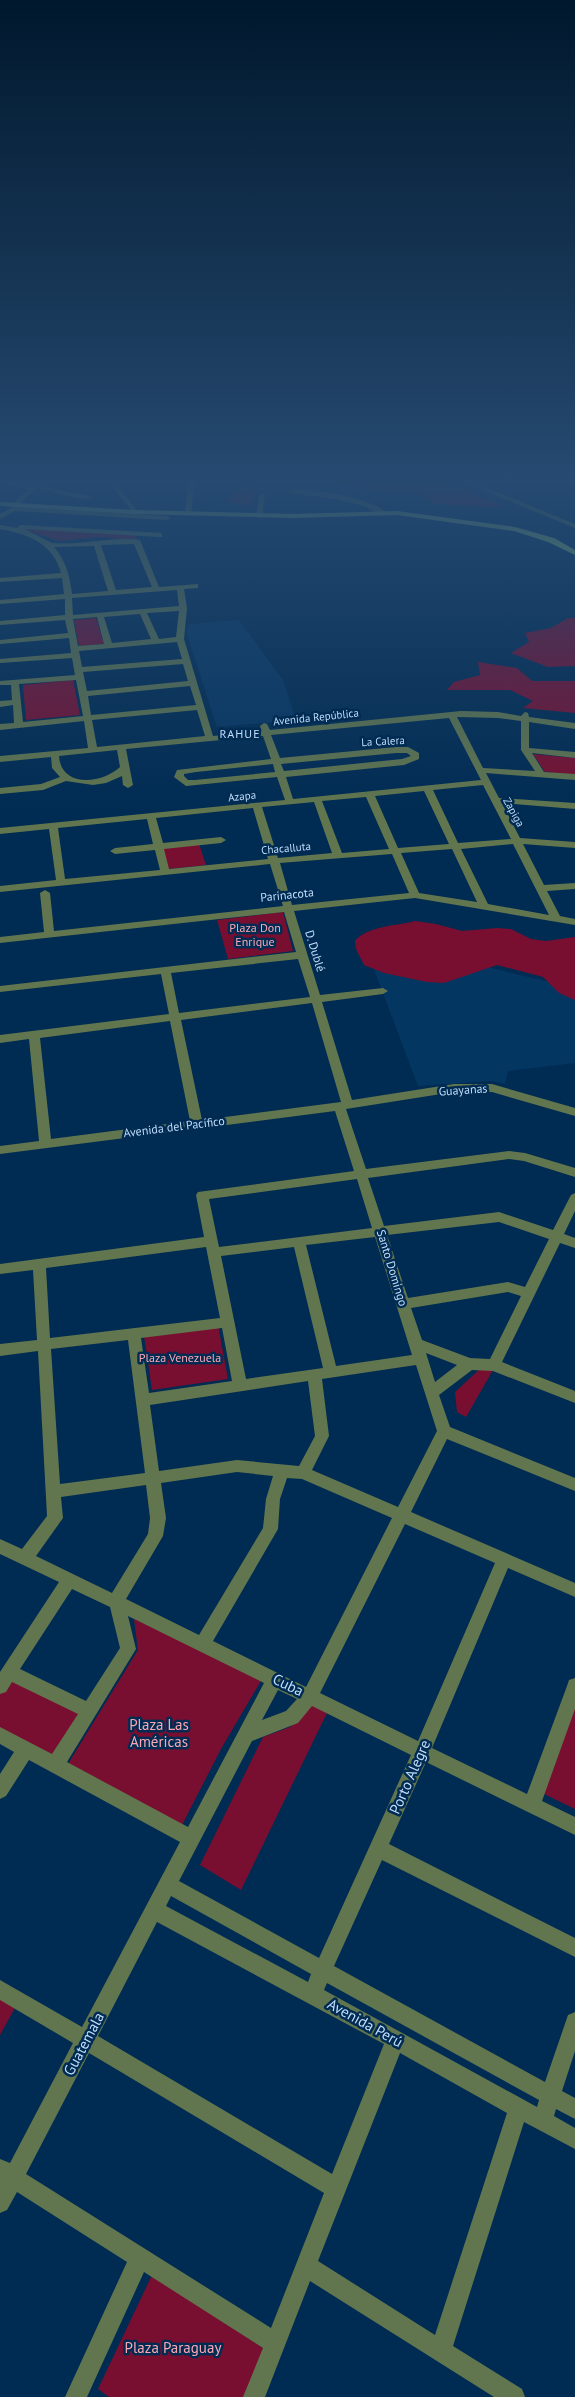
<svg xmlns="http://www.w3.org/2000/svg" width="575" height="2397" font-family="'PT Sans',sans-serif">
<style>
.built{fill:#043662}
.green{fill:#790f30}
.lines{fill:none;stroke-linecap:round;stroke-linejoin:round}
.minor{fill:#61764e;fill-rule:evenodd}
.major{fill:#97c16c;fill-rule:evenodd}
.labels{text-anchor:middle;stroke-width:5;stroke-linejoin:round;paint-order:stroke}
.far-street-label{font-size:11px;fill:#c0ddfc;stroke:#002b52}
.far-quarter-label{font-size:12px;letter-spacing:1px;fill:#c0ddfc;stroke:#002b52}
.street-label{font-size:12px;fill:#c0ddfc;stroke:#002b52}
.park-label{font-size:12px;fill:#fea7b3;stroke:#002b52}
.near-street-label{font-size:15px;fill:#c0ddfc;stroke:#002b52}
.near-park-label{font-size:15px;fill:#fea7b3;stroke:#002b52}
</style>
<rect width="100%" height="100%" fill="#002b52"/>
<!-- built -->
<path class="built" d="M239 620 283 680 296 720 217 727 186 631 189 624Z
M372 964H475L575 988V1063L508 1071 505 1084 492 1081 418 1086Z"/>
<!-- green -->
<path class="green" d="M239 477H260L252 483 256 493 250 506 226 501 242 486 244 481Z
M310 477H423L449 482 468 489 474 495 504 505 495 507 435 504 424 496 410 492 379 491Z
M21 528 138 535 134 540 101 537 58 541Z
M96 618 104 644 79 646 74 620Z
M568 618H575V666L548 667 511 653 529 642 525 633 551 628Z
M478 662 517 668 532 681H575V713L523 708 533 701 510 690H447L454 682 480 675Z
M73 680 80 715 26 720 23 685Z
M533 754 575 758V775L545 772Z
M199 844 206 865 168 869 163 848Z
M283 912 293 951 228 959 217 920Z
M415 921 436 924 462 931 497 928 511 929 531 939 546 941 575 937V1000L559 993 543 977 497 965 444 983 427 982 384 973 364 965 356 949 355 941C367 926 396 926 415 921Z
M218 1325 228 1379 152 1390 144 1336Z
M481 1368 493 1370 466 1417 457 1412 455 1392Z
M134 1619 262 1679 221 1749 182 1825 68 1764 138 1650Z
M10 1678 82 1712 54 1758 0 1730V1694Z
M311 1705 327 1713 241 1890 200 1865 263 1737 290 1727Z
M575 1706V1809L542 1793Z
M0 1997 16 2006 0 2035Z
M152 2275 266 2350 246 2397H109L98 2389Z"/>
<g class="lines">
<!-- minor -->
<path class="minor" d="M0 477 31 487 50 477H58L42 486 93 497C83 503 50 491 37 488L19 504 22 506 21 507 135 514 113 488 112 477H118L119 488 138 512 135 514 167 516 170 518 167 520 15 511 0 519V514L13 507 12 504 28 490 0 481Z
M189 477H195L191 514 188 516 185 514Z
M451 477H460L575 524V528Z
M533 477H575V481L536 479Z
M291 489C317 490 367 496 387 513 381 517 370 508 363 506 338 498 313 497 289 492V490Z
M262 494 265 496 262 516 259 518 256 516 259 496Z
M0 525 17 528 20 525 162 533V537H159L24 529C32 532 48 542 53 543 82 546 110 536 140 540L159 587 198 584V588L184 589 187 608 184 639 213 736 261 731 260 726 264 723 267 724 270 730 461 711 498 712 521 716 525 712 528 713 529 717 575 723V729L529 722V748L575 752V758L532 753 544 772 575 774V780L486 773 499 798 575 803V809L502 803 520 838 575 842V848L523 844 544 885 575 883V889L547 891 560 916 575 919V925L415 898 294 911 320 995 383 988 388 991 383 994 322 1002 352 1100 454 1084H492L575 1108V1116L492 1092H454L346 1109 366 1169 509 1151 525 1153 575 1168V1177L524 1161 509 1159 368 1178 384 1226 499 1212 553 1230 571 1195 575 1193V1211L564 1234 575 1238V1248L560 1243 502 1362 575 1391V1403L493 1371 472 1370 439 1395 450 1427 575 1478V1491L447 1439 411 1512 575 1583V1597L508 1568 432 1748 527 1794 567 1686 569 1680 575 1678V1709L542 1801 575 1817V1835L426 1762 389 1844 575 1938V1957L382 1860 334 1966 545 2082 568 2015 575 2012V2051L562 2091 575 2098V2119L556 2109 554 2116 575 2128V2149L524 2122 453 2346 522 2389 525 2397H494L310 2281 265 2397H243L263 2348 144 2272 87 2397H65L127 2262 17 2192 7 2210 0 2213V2159L10 2163 73 2043 0 2000V1980L82 2027 180 1842 29 1760 6 1796 0 1799V1774L14 1752 0 1744V1727L52 1754 78 1714 12 1682 6 1692 0 1694V1672L59 1582 0 1554V1539L22 1549 47 1516 38 1351 0 1356V1344L37 1340 33 1270 0 1274V1264L204 1237 196 1195 198 1192 354 1171 335 1111 0 1154V1146L39 1141 29 1039 0 1043V1035L169 1014 161 974 0 992V986L296 952 284 912 0 943V937L44 932 40 893 45 890 50 893 54 931 283 906 270 864 0 892V886L56 880 49 829 0 834V828L285 800 277 777 186 786 174 777 177 770 271 759 263 736 126 749 133 785 128 788 123 785 122 776 106 783 93 785 66 781 43 790 0 794V788L41 784 60 777 52 768 51 757 0 762V756L88 748 84 721 0 730V724L14 723 13 705 0 707V701L12 700 11 685H0V681L75 675 72 658 0 663V659L71 653 69 638 0 644V640L68 633 65 620 0 625V621L65 615V599L0 604V600L64 594 62 578 0 582V578L61 573C53 543 28 534 0 529ZM134 544 152 587 116 590 101 545ZM94 546 108 591 72 594C70 576 66 561 54 547ZM177 590 179 606 73 615 72 598ZM179 611 176 637 159 639 147 613ZM140 614 151 639 112 643 104 617ZM97 617 104 644 78 646 73 619ZM177 642 182 659 82 667 79 651ZM183 664 188 681 87 691 83 672ZM76 680 83 716 23 722 19 684ZM190 686 196 705 91 715 88 696ZM197 710 205 736 97 747 92 720ZM457 717 498 718 521 721V750L535 771 483 768ZM449 718 481 780 293 799 286 777 404 765 419 759V753L408 747H396L280 758 271 735ZM117 750 120 767C102 784 61 788 59 756ZM396 753H407L411 756 402 759 284 771 281 764ZM273 764 275 772 195 780H188L184 776V774L196 772ZM483 785 511 839 458 843 433 790ZM424 791 449 844 398 848 375 796ZM366 797 389 849 342 853 322 801ZM314 802 332 853 278 858 262 807ZM253 808 268 859 169 869 164 849 221 843 226 840 221 837 163 843 156 818ZM147 819 153 844 115 848 110 851 115 854 155 850 160 870 65 879 58 828ZM513 844 549 915 488 904 461 849ZM452 849 477 902 419 893 401 853ZM392 854 409 893 292 905 280 863ZM298 959 310 997 179 1013 171 973ZM312 1003 341 1102 202 1120 181 1020ZM170 1021 190 1121 51 1139 40 1038ZM357 1179 372 1228 219 1247 209 1199ZM499 1222 549 1239 525 1287 508 1282 408 1298 387 1235ZM375 1237 412 1355 336 1366 306 1245ZM206 1247 220 1318 50 1338 46 1268ZM294 1247 323 1368 246 1379 221 1256ZM508 1292 521 1296 490 1359 470 1358 422 1340 411 1308ZM222 1328 232 1381 149 1393 141 1338ZM128 1340 145 1473 60 1484 51 1349ZM426 1353 457 1365 435 1382ZM416 1365 437 1431 398 1507 312 1470 329 1436 322 1379ZM308 1381 315 1436 299 1466 237 1460 159 1471 150 1405ZM237 1472 273 1476 266 1499 263 1528 199 1635 126 1599 163 1536 166 1518 161 1483ZM287 1478 302 1479 392 1518 306 1687 213 1641 278 1529 280 1499ZM146 1485 150 1518 148 1534 112 1593 36 1556 63 1518 61 1497ZM405 1524 495 1563 418 1741 320 1693ZM72 1589 110 1607 120 1648 86 1701 20 1669ZM128 1616 264 1683 188 1827 67 1762 136 1649ZM278 1690 297 1699 286 1711 262 1720ZM312 1706 411 1755 319 1958 179 1881 252 1741 298 1723ZM171 1896 311 1974 308 1982 166 1906ZM157 1922 384 2044 332 2174 98 2036ZM327 1983 539 2100 537 2107 324 1990ZM89 2053 324 2193 271 2328 26 2174ZM400 2053 507 2113 435 2335 318 2261Z"/>
<!-- major -->
<path class="major" d="M0 502 135 510 293 514 397 511 515 527 554 538 575 550V555L548 542 514 531 397 515 293 518 135 514 0 506Z"/>
</g>
<!-- sky -->
<linearGradient id="sky" x2="0" y2="1"><stop stop-color="#00182d"/><stop offset="0.59" stop-color="#264a71"/><stop offset="1" stop-color="#264a71" stop-opacity="0"/></linearGradient>
<rect width="575" height="813" fill="url(#sky)"/>
<g class="labels">
<!-- far-street labels -->
<g class="far-street-label">
<text transform="translate(316 717) rotate(-6)" y="4">Avenida República</text>
<text transform="translate(383 741) rotate(-3)" y="4">La Calera</text>
<text transform="translate(242 796) rotate(-6)" y="4">Azapa</text>
<text transform="translate(514 812) rotate(61)" y="4">Zapiga</text>
<text transform="translate(286 848) rotate(-5)" y="4">Chacalluta</text>
</g>
<!-- far-quarter labels -->
<g class="far-quarter-label">
<text x="240" y="738">RAHUE</text>
</g>
<!-- street labels -->
<g class="street-label">
<text transform="translate(287 895) rotate(-6)" y="4">Parinacota</text>
<text transform="translate(315 951) rotate(73)" y="4">D. Dublé</text>
<text transform="translate(463 1090) rotate(-4)" y="4">Guayanas</text>
<text transform="translate(174 1127) rotate(-7)" y="4">Avenida del Pacífico</text>
<text transform="translate(392 1268) rotate(73)" y="4">Santo Domingo</text>
</g>
<!-- park labels -->
<g class="park-label">
<text x="255" y="932">Plaza Don<tspan x="255" dy="14">Enrique</tspan></text>
<text x="180" y="1362">Plaza Venezuela</text>
</g>
<!-- near-street labels -->
<g class="near-street-label">
<text transform="translate(288 1685) rotate(26)" y="5">Cuba</text>
<text transform="translate(410 1777) rotate(-66)" y="5">Porto Alegre</text>
<text transform="translate(365 2023) rotate(29)" y="5">Avenida Perú</text>
<text transform="translate(84 2044) rotate(-62)" y="5">Guatemala</text>
</g>
<!-- near-park labels -->
<g class="near-park-label">
<text x="159" y="1730">Plaza Las<tspan x="159" dy="17">Américas</tspan></text>
<text x="173" y="2353">Plaza Paraguay</text>
</g>
</g>
</svg>
